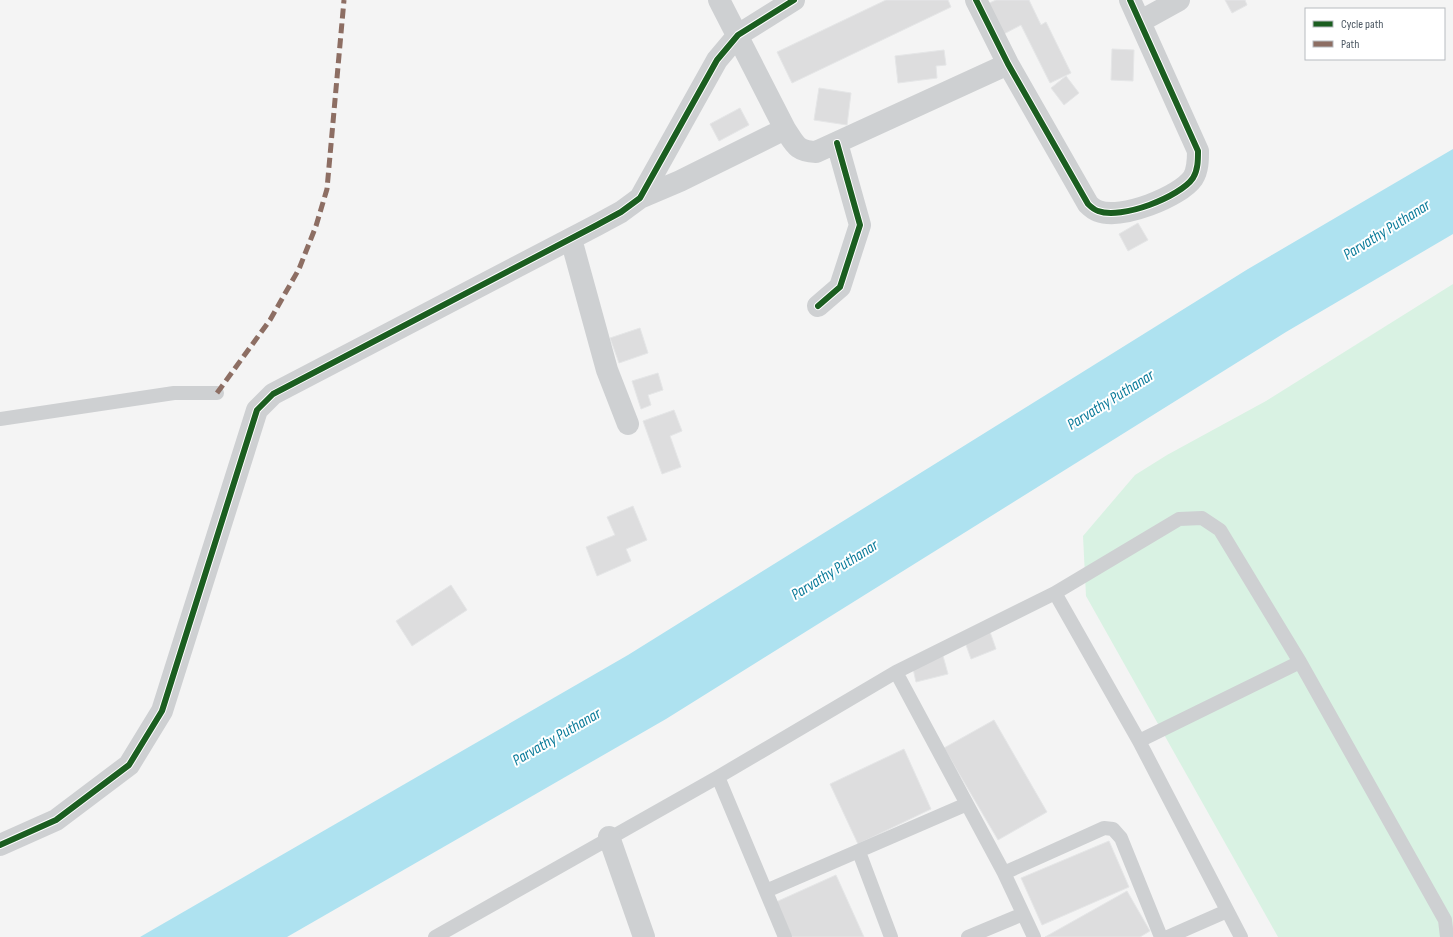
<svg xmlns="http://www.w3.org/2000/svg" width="1453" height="937" font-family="'Sofia Sans Condensed',sans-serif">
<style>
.green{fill:#d9f2e3}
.water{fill:#aee2f0}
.building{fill:#ddddde;stroke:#e5e6e7}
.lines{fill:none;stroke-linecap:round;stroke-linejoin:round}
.service{stroke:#ced0d2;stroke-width:14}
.minor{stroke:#ced0d2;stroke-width:22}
.quiet{stroke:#8d6e63;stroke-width:5;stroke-dasharray:10 5;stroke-linecap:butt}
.cycleway-casing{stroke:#fff;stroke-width:8}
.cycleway{stroke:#1b5e20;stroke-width:6}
.labels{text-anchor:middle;stroke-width:4;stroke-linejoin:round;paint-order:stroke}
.water-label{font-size:16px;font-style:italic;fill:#0c7c9b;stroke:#fff}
</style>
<rect width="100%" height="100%" fill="#f4f4f4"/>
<!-- green -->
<path class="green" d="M1453 284V932L1444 937H1278L1086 596 1083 536 1135 475 1167 455 1266 401Z"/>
<!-- water -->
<path class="water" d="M1453 149V234L1286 332 666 719 287 937H140L628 655 1248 269Z"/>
<!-- building -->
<path class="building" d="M886 0H948L951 7 792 83 777 52Z
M996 0H1029L1041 25 1046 22 1071 73 1050 83 1021 25 1000 36 985 5Z
M1225 0H1245L1247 5 1232 13Z
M1112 49 1134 50 1133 81 1111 80Z
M944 50 946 65 936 66 937 78 898 83 895 56Z
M1066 76 1079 93 1064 105 1051 88Z
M819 88 851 93 847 125 814 120Z
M740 108 749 125 719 141 710 124Z
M1138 223 1148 240 1128 251 1119 234Z
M640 328 648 353 619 363 610 338Z
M658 373 663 390 648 395 651 405 641 409 632 381Z
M674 410 682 431 670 436 681 467 662 474 643 421Z
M633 506 647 540 626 549 631 561 597 576 586 547 615 535 607 517Z
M451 585 467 610 412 646 396 621Z
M990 632 996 649 971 659 965 642Z
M943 656 948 674 916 682 912 664Z
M994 720 1047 812 998 840 944 748Z
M904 749 931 809 858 844 830 784Z
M1109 841 1129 887 1042 925 1021 878Z
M836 875 864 937H792L776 902Z
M1127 891 1150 931 1140 937H1045Z"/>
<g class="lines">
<!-- service -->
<path class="service" d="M0 419 174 393H217
M1055 593 1139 741 1241 937
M896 672 1004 873 1034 937
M1139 741 1300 662
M718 777 785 937
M859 852 891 937
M1004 873 1104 828 1113 829 1121 838 1161 937
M766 891 967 804
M435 937 718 777 896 672 1055 593 1179 519 1202 518 1220 530 1300 662 1445 920 1447 937
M968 937 1023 914
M1168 937 1227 911"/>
<!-- minor -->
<path class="minor" d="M719 0 785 129C795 144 796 151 816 152L1008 64
M976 0 1008 64 1088 204C1091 207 1095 210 1098 211 1121 220 1180 197 1193 178 1198 170 1198 160 1198 151L1130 0
M1141 21 1179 0
M640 198 680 181 785 129
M571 239 607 370 628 424
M818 306 840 287 860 225 837 143
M609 837 644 937
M0 845 56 820 129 765 162 711 257 410 273 394 597 225 621 212 640 198 717 60 738 35 794 0"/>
<!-- quiet -->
<path class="quiet" d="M217 393 270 320 299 269 316 226 327 189 344 0"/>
<!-- cycleway casing -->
<g class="cycleway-casing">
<path id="cycleway" d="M976 0 1008 64 1088 204C1091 207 1095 210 1098 211 1121 220 1180 197 1193 178 1198 170 1198 160 1198 151L1130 0
M818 306 840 287 860 225 837 143
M0 845 56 820 129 765 162 711 257 410 273 394 597 225 621 212 640 198 717 60 738 35 794 0"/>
</g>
<!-- cycleway -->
<use href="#cycleway" class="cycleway"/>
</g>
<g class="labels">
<!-- water labels -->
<g class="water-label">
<text transform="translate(1386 229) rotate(-32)" y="6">Parvathy Puthanar</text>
<text transform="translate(1110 399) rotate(-32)" y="6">Parvathy Puthanar</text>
<text transform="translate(834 569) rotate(-32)" y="6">Parvathy Puthanar</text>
<text transform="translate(556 736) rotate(-30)" y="6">Parvathy Puthanar</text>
</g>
</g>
<!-- legend -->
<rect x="1305" y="8" width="140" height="52" fill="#ffffff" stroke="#b7bbc0"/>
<rect x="1313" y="21" width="20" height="6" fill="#1b5e20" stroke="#b7bbc0"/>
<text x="1341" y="28" font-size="12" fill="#4a5661">Cycle path</text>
<rect x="1313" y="41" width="20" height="6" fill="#8d6e63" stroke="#b7bbc0"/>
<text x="1341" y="48" font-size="12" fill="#4a5661">Path</text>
</svg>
